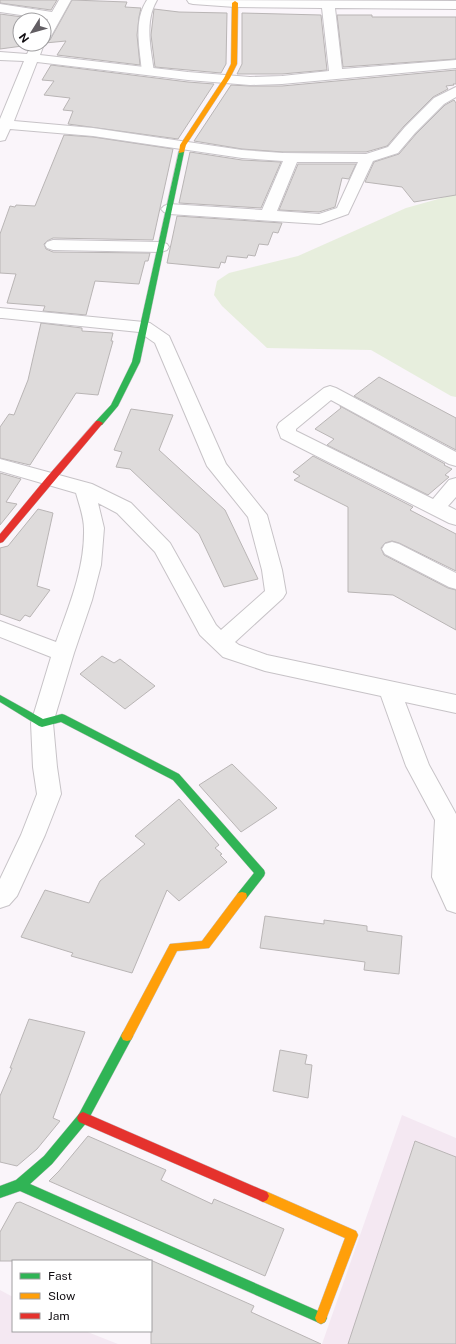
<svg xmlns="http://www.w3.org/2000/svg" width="456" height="1344" font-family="'Public Sans',sans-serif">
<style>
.education{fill:#f4e8f2}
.green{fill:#e7eedd}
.building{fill:#dedbdb;stroke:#b9b5b5}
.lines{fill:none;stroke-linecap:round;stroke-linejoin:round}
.lane-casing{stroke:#c7c3c7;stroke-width:2}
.street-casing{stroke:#c7c3c7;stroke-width:2}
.fast-casing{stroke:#c7c3c7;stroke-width:1}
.slow-casing{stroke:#c7c3c7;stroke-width:1}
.jam-casing{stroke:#c7c3c7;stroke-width:1}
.lane{fill:#fefefe;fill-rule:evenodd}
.street{fill:#fefefe;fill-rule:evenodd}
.fast{fill:#30b455;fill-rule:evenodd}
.slow{fill:#ff9f0a;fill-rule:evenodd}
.jam{fill:#e5322d;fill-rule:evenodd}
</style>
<rect width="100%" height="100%" fill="#faf5fa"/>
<!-- education -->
<path class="education" d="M402 1115 456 1138V1344H322Z
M0 1290 13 1297V1331H85L118 1344H0Z"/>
<!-- green -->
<path class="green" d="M456 194V397L451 396 371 350 267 348 222 306 214 295 217 281 229 273 298 256 406 208Z"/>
<!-- building -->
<path class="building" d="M0 0H57L51 10 0 3Z
M72 0 127 2 125 7 141 8 139 17 137 35 140 65 57 55 66 41 45 43 44 41 50 40Z
M154 9 179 12 227 13 226 64 221 73 155 67 151 35Z
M242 13 321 15 327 70 282 74H237L242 64Z
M0 14 45 20 44 22V20H20V44H30V45L0 49Z
M337 15H372V17H456V59L343 67Z
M51 65 188 82 214 84 178 139 68 124 73 111 63 110 70 98 44 95 54 81 42 80Z
M456 70V84H453L454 85 446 86 448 89 433 97 404 126 387 146 366 152H283L242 149 194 141 231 85 250 86H282Z
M454 100 456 103V195L414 202 402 187 365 182 374 162 399 154 416 134 445 105Z
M64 135 93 137 173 149 153 240 53 238 47 241 44 244 46 249 53 252 150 253 148 261H145L139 284 95 281 86 315 43 311 45 306 7 303 16 274 0 273V234L10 206 15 207 16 205 35 206Z
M190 152 242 160 281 162 261 208 179 203Z
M298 164H356L349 179 342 178 335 207 319 212 279 210Z
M177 216 282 223 278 233 273 232 268 245 259 244 255 256 248 255 247 258 227 256 225 263 221 262 219 268 167 263Z
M41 323 82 328V331L113 333 111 341H113L98 395 76 393 30 465 0 458V427L9 414 14 415 28 380Z
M379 377 456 418V450L354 396Z
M340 406 445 464 444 465 452 469 445 475 449 477 428 495 327 445 334 439 315 429 341 408Z
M131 409 173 415 159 450 225 510 258 579 224 587 199 534 130 469 116 467 122 452 114 450Z
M313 456 413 507 410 510 456 534V571L399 543 392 541 385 543 381 548 384 555 448 588 456 590V630L393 595 348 592V507L294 480 300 476 293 472Z
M0 473 21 479 6 502 17 504 0 525Z
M38 509 53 513 37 586 50 590 30 617 25 615 20 621 0 614V548L8 546Z
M102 656 114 663 120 659 155 686 125 709 80 674Z
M232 764 277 808 241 832 199 785Z
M179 799 219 845 215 848 222 854 220 855 227 862 179 901 167 890 132 973 71 956 73 953 21 937 45 890 89 903 100 881 145 844 135 836Z
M265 916 324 924V920L367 926V931L402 936 399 974 364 970 365 962 260 948Z
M29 1019 85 1032 53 1118 60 1121 37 1149 17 1166 0 1162V1096L12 1068H10Z
M280 1050 307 1055 305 1064 312 1065 308 1098 273 1091Z
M88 1136 166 1170 161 1180 212 1204 214 1199 284 1229 265 1276 49 1181 59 1171Z
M415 1141 456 1157V1344H348Z
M20 1202 254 1306 251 1312 321 1344H151V1261H0V1232L16 1203Z"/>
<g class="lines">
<!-- lane casing -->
<g class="lane-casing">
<path id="lane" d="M147 0H157C144 22 151 48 154 72L148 75 142 72C140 48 133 21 147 0Z"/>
</g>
<!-- street casing -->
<g class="street-casing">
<path id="street" d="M59 0H71L51 36 49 39 44 40V25L48 19 0 12V4L52 12Z
M187 0 456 1V9L335 8 342 69 456 60V68L282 84 250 85 188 80 37 62 14 121 93 128 242 150 283 153 366 154 388 147 405 127 434 98 456 87V97L444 104 415 133 398 153 373 161 348 214 320 224 169 214 164 212 161 209 164 206 169 204 262 210 283 161 242 158 93 136 10 129 5 140 0 141V119L24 61 0 60V52L27 54 32 44H44L40 55 188 72 250 77 282 76 329 71 322 8 235 7 193 4 189 3ZM297 162H358L337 208 319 214 277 211Z
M53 240 161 242 167 244 169 247 167 250 161 252 53 250 47 248 45 245 47 242Z
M0 308 144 322 150 323 169 336 226 464 267 515 282 570 286 593 283 598 235 642 239 645 267 655 456 695V713L405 702 429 765 456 814V913L447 910 432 877 435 820 406 766 381 696 265 671 223 657 200 635 155 552 117 513 98 503 104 528 101 565 92 600 74 653 53 723 57 767 61 794 45 835 17 896 9 905 0 908V879L21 835 37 794 33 767 31 723 51 657 0 637V621L56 642C69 606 85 568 84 529 84 517 79 504 76 493L0 471V459L92 484 131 503 170 543 216 625 221 630 265 591 262 570 248 517 207 466 155 343 139 332 2 318H0Z
M330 386 336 388 456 452V466L449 464 331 400 296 429V431L433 499 449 480 456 478V497L448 506 456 510V525L449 523 281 438 277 427 279 423 324 388Z
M392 542 399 544 456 573V589L449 587 385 554 382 549 385 544Z"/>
</g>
<!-- fast casing -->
<g class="fast-casing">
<path id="fast" d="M179 151 184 152 140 362 118 406 102 425H96V421L111 405 132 362Z
M0 695 43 719 62 714 65 715 179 774 264 870 265 873 264 876 246 899 242 900 238 899 237 896 238 893 254 873 173 780 61 722 42 727 39 726 0 702Z
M127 1031 131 1032 133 1036 87 1122 52 1164 30 1184 325 1314 327 1318 325 1322 321 1324 317 1322 20 1191 0 1198V1186L16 1180 44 1156 79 1114 123 1032Z"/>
</g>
<!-- slow casing -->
<g class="slow-casing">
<path id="slow" d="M235 1 238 3 237 64 230 78 186 145 184 152 179 153 180 145 224 78 231 64 232 3Z
M242 892 246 893 247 896 246 899 209 948 177 951 131 1040 127 1041 123 1040 121 1036 123 1032 170 944 202 941 238 893Z
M263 1190 356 1231 358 1235 325 1322 321 1324 317 1322 315 1318 345 1238 259 1200 257 1196 259 1192Z"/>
</g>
<!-- jam casing -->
<g class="jam-casing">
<path id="jam" d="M96 421H99L103 423 3 542 0 543V534L47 477Z
M83 1112 267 1192 269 1196 267 1200 263 1202 259 1200 79 1122 77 1118 79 1114Z"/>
</g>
<!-- lane -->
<use href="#lane" class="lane"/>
<!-- street -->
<use href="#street" class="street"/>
<!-- fast -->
<use href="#fast" class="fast"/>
<!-- slow -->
<use href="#slow" class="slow"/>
<!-- jam -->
<use href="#jam" class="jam"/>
</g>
<!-- legend -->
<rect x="12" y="1260" width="140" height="72" fill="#ffffff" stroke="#9f9ea0"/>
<rect x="20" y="1273" width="20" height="6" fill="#30b455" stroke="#9f9ea0"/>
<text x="48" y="1280" font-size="12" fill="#100d11">Fast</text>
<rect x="20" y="1293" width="20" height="6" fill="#ff9f0a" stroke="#9f9ea0"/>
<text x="48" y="1300" font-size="12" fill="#100d11">Slow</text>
<rect x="20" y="1313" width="20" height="6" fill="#e5322d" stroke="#9f9ea0"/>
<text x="48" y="1320" font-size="12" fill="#100d11">Jam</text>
<!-- north arrow -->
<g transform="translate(32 32) rotate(233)"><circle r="19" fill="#ffffff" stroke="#9f9ea0"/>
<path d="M0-3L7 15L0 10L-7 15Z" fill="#625e63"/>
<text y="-6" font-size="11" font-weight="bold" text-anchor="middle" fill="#100d11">N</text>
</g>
</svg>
